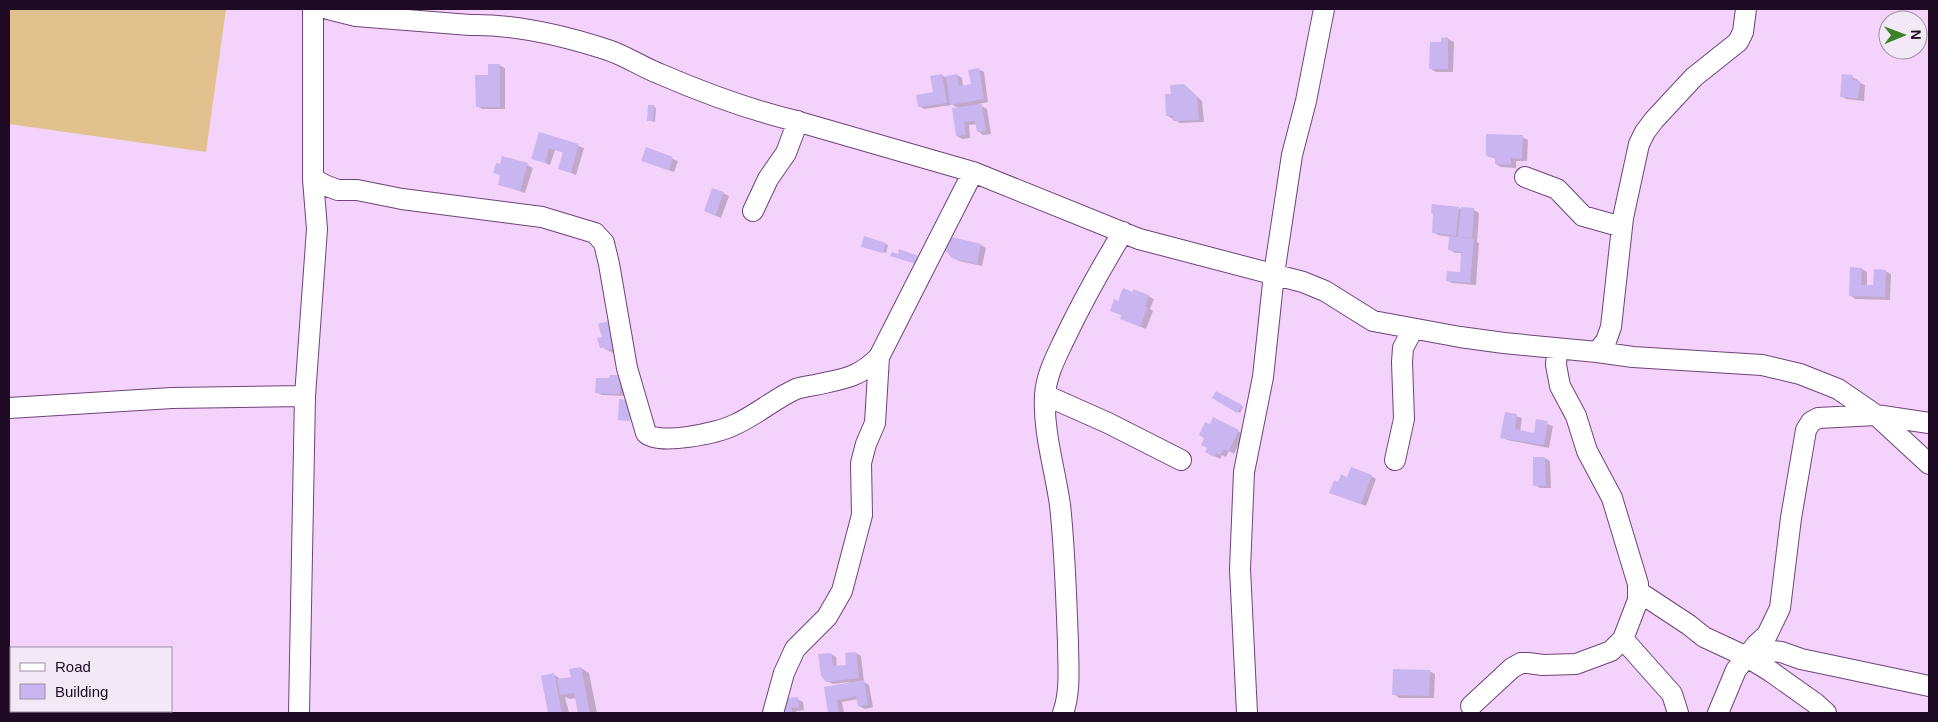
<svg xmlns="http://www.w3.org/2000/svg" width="1938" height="722" font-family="Arial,sans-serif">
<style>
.garden{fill:#e1c18d}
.shadow{fill:#0003;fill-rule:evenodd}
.building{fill:#c9b6f1}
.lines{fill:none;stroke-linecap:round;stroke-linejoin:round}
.minor-casing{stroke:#70427c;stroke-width:22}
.minor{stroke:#fff;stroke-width:20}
</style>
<rect width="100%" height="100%" fill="#f3d3fb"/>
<!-- garden -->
<path class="garden" d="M9 9H226L206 152 9 124Z"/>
<!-- shadow -->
<path class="shadow" d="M1442 39H1448L1454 42 1453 72H1436L1431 69 1442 44Z
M499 65 505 68V109H482L477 106 489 76Z
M978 69 984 72 988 102 978 104 987 109 991 134 983 135 978 131 977 124 969 125 970 138 962 139 957 136 960 109 951 104V105L924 109 919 106 934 93 942 75 948 79 957 75 962 78 963 86 972 85Z
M1852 77 1858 80V82L1865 85 1864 101 1846 99 1841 96Z
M1184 85 1202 101 1204 122 1180 123 1168 116 1172 95Z
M653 106 656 108 655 122 648 120Z
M540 133 584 148 576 175 559 168 564 153 555 150 550 165 533 158Z
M1522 137 1528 140 1527 161H1516V168L1501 167 1496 164V159L1487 156Z
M646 149 678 161 674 172 648 163Z
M527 165 533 168 525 193 499 184 502 176 494 172Z
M723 193 729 196 721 218 705 211Z
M1459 208 1462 210H1474L1479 213 1477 242 1479 243 1476 285 1452 283 1447 280 1461 273 1462 253H1455L1450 250 1451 237 1438 235 1433 232Z
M865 238 888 245 886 253 865 247Z
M981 245 986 248 982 266 959 261 953 258Z
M1862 269 1867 272V286H1874L1885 271 1891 274 1890 300 1855 299 1850 295Z
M1148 296 1154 299 1150 309 1153 311 1146 329 1127 321 1119 303Z
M613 321 618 324 622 338 617 339 620 350 613 353 601 347 598 339 603 338 600 325ZM611 344 612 346 603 348V346Z
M620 376 625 396 602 395 596 392 610 379Z
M1216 392 1243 407 1240 413 1214 398Z
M1506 413 1522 418 1520 432 1535 434 1537 421 1553 426 1549 448 1507 440 1502 437Z
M1238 431 1243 434 1234 454 1229 451 1226 457 1222 455 1220 459 1207 452Z
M1545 458 1550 461 1551 488H1540L1535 485Z
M1371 476 1376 479 1366 506 1336 495 1339 483 1348 478Z
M856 653 861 656 864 682 869 685 873 707 865 709 859 706 858 699 842 702 844 713H829L825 688 849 684V682L833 684 827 681 831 654 836 657 837 667 847 666Z
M581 668 589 673 597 713H579L576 698 570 699 565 697 569 713H549L542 676 553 674 562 680 572 678Z
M1429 671 1435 674 1434 698H1399L1394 694Z
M797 699 803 702 804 710 796 711 797 713H782Z"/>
<!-- building -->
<path class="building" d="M1448 37V69H1429L1430 42H1441V38Z
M488 64H500V107H476L475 75H488Z
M979 68 984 99 950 105 946 76 957 74 959 86 971 84 968 70Z
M942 74 947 103 918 107 916 95 933 92 930 76Z
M1842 74 1853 75 1852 80 1860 81 1858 99 1840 97Z
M1184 84 1197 96 1199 120 1173 121V116H1166L1165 94H1171L1170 85Z
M982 104 986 131 977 132 975 121 964 122 966 135 956 136 952 108Z
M648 105H654L653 121H647Z
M539 132 579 144 571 173 558 169 563 152 549 148 545 163 531 159Z
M1486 134 1523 135 1522 159 1511 158V165L1495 164V157L1486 156Z
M646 147 673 157 669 170 641 161Z
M502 156 528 163 520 191 498 185 500 175 493 173 496 163 500 164Z
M712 188 724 192 715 216 704 211Z
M1432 204 1459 207 1456 236 1432 233 1433 214 1431 213Z
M1461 207 1474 208 1472 238 1458 237Z
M864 236 886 243 883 253 861 247Z
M948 236 981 244 977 264 952 258 945 250Z
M1449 236 1474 239 1470 283 1446 281 1447 271 1460 272 1461 252 1448 250Z
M899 249 919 256 916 264 890 256 892 252 898 254Z
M1850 267 1862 268 1861 285H1873L1874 269 1886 270 1885 297 1849 296Z
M1123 288 1133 292V289L1149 295 1145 306 1148 307 1140 327 1120 319 1121 315 1110 311 1114 299 1118 301Z
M613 320 616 348 606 350 605 347 600 348 597 338 602 337 598 324Z
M610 375H620V394L595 393 596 378H609Z
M1216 391 1242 405 1237 413 1212 398Z
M619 399 626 400V403H630V421L618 420Z
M1505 412 1517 414 1515 429 1534 433 1536 419 1548 421 1544 445 1500 438Z
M1213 417 1239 430 1228 452 1224 449 1220 455 1216 453 1214 457 1205 452 1207 448 1201 445 1204 438 1199 435 1205 422 1210 424Z
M1533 457H1545L1546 486H1533Z
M1351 467 1372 475 1361 504 1329 493 1334 480 1338 482 1341 474 1347 477Z
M856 652 859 678 826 682 821 676 818 654 831 653 833 666 846 665 845 653Z
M581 667 590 713H578L574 693 560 695 557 679 571 677 569 669Z
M1393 669 1430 670 1429 696 1392 695Z
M554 673 562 713H548L541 676Z
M864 680 868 705 858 706 856 696 837 700 839 713H828L824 687Z
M798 697 799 707 791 708 792 713H781L779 699Z"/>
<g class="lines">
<!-- minor casing -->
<g class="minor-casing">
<path id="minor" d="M328 9 356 16 470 25C516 24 565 36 608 50 626 56 642 67 660 74 704 93 750 110 796 121L973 172 1139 239 1303 282 1325 291 1373 321 1460 337 1504 343 1597 352 1633 357 1762 365 1800 374 1838 389 1876 415 1929 423
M1525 177 1557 189 1583 216 1622 227
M313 179 327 186 338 190H357L402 199 542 217 595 233 604 243 609 264 627 368 646 433C658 446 718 433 734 425 755 416 774 399 796 389 802 387 809 386 815 385 842 379 859 378 879 357
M753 211 768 179 786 153 798 121
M1597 352 1606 341 1611 327 1623 218 1639 144 1645 132 1654 120 1694 77 1738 42 1743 32 1746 9
M1045 395 1108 423 1181 460
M9 408 172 398 305 396
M1395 460 1404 419 1402 362 1403 348 1413 329
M1639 592 1689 625 1704 637 1747 657 1770 671 1815 703 1826 713
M1623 639 1672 694 1678 713
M1754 649 1781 652 1801 659 1929 686
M1471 706 1512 668 1521 663H1528L1543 665 1576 664 1611 651 1623 639 1638 600V584L1612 498 1587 451 1576 416 1560 386 1556 365 1557 349
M299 713 305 396 317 229 313 179V9
M773 713 784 673 795 649 827 617 842 591 862 515 861 463 866 444 875 423 879 357 973 172
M1063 713C1071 691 1068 665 1068 642 1066 596 1065 550 1060 505 1055 469 1043 432 1045 396 1046 376 1055 359 1063 342 1081 304 1101 268 1123 232
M1247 713 1240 569 1244 472 1263 377 1274 274 1292 155 1306 101 1324 9
M1718 713 1736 670 1756 645 1767 635 1780 608 1791 518 1806 430 1811 422 1818 418 1876 415 1929 464"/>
</g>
<!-- minor -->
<use href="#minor" class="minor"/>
</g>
<!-- border -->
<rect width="1938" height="722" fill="none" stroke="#1e0b23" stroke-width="20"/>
<!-- legend -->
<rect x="10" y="647" width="162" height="65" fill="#f3e9f6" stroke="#9e90a2"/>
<rect x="20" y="663" width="25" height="8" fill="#ffffff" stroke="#9e90a2"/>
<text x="55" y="672" font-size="15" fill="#1e0b23">Road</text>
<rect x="20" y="684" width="25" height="15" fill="#c9b6f1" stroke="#9e90a2"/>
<text x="55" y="697" font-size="15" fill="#1e0b23">Building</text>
<!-- north arrow -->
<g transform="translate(1903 35) rotate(89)"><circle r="24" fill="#f3e9f6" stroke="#9e90a2"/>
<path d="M0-4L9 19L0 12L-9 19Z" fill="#3b8125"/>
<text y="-8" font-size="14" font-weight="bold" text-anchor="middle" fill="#1e0b23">N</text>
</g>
</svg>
